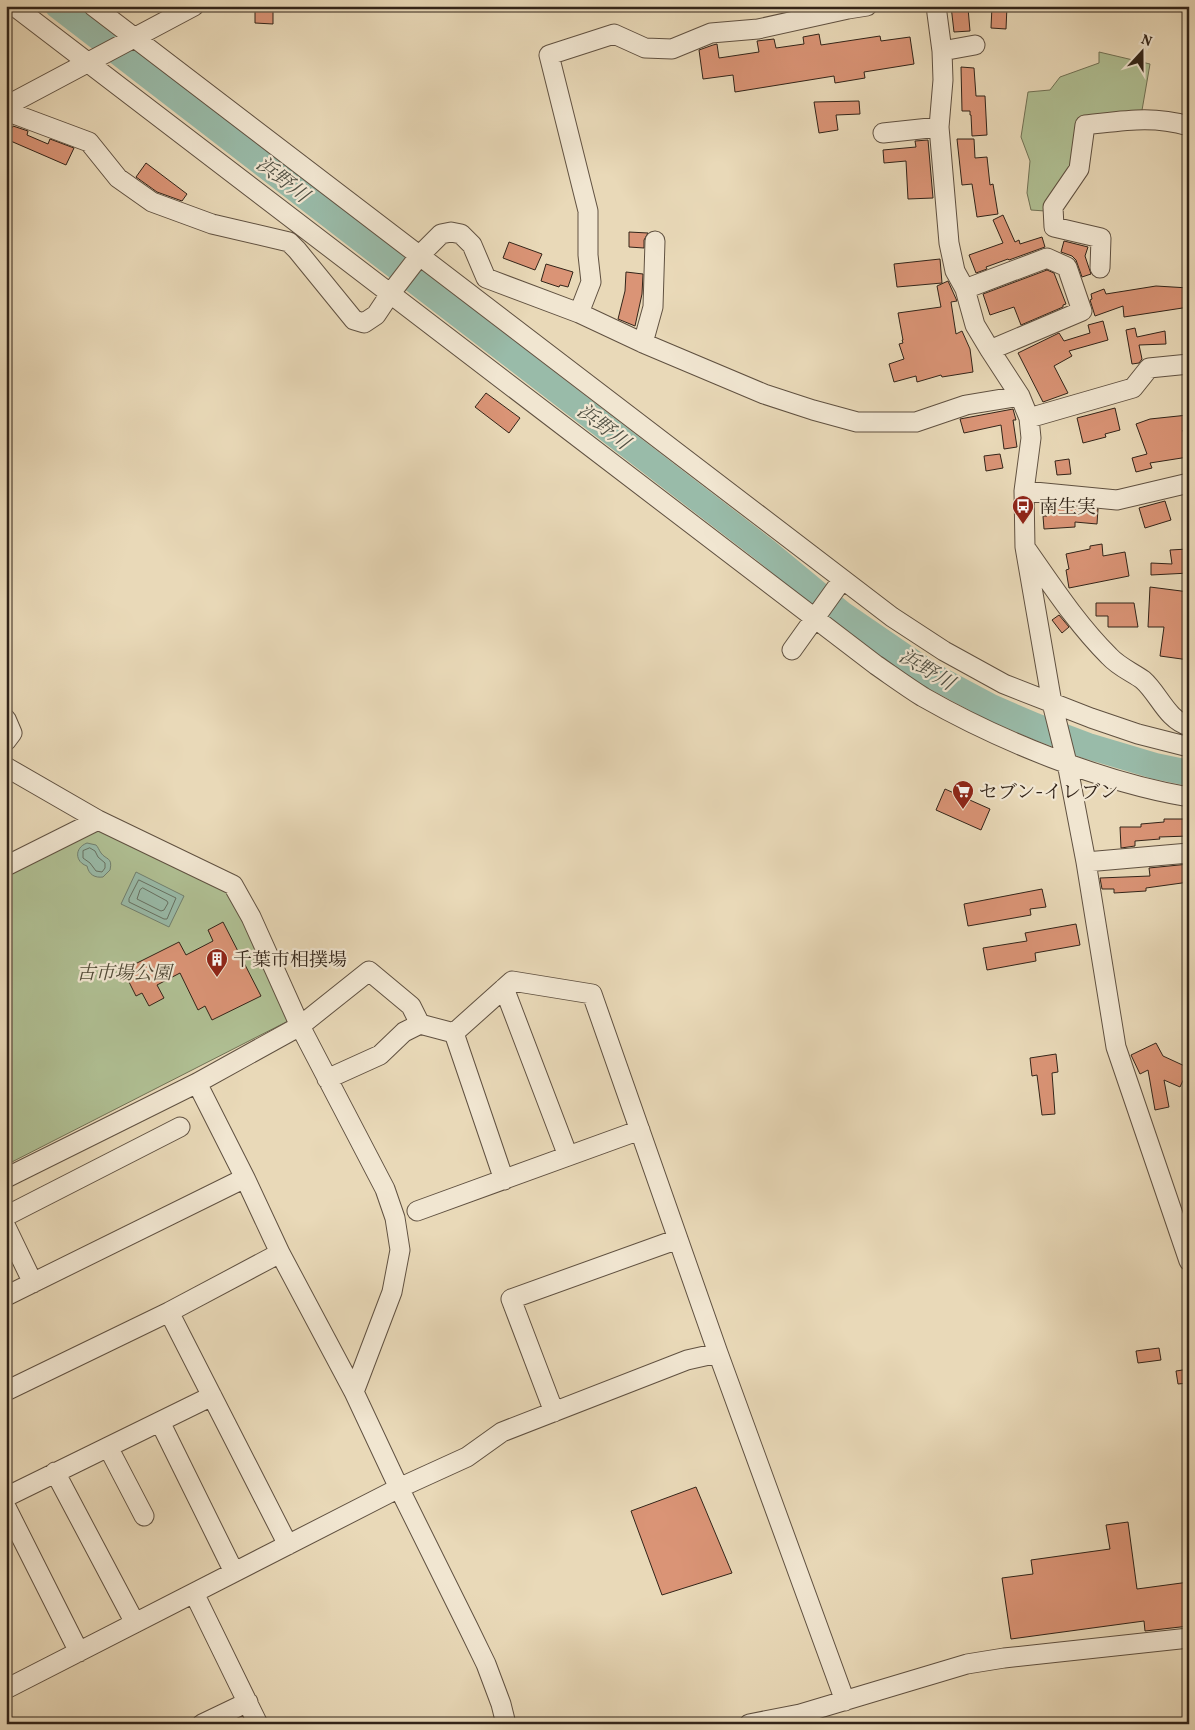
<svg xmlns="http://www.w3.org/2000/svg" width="1195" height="1730" font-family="Vollkorn,'Noto Serif JP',serif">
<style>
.green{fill:#b0c094;stroke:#717256}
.water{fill:#99bba9;stroke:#707f6f}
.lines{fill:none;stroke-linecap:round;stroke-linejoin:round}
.shore{stroke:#667061;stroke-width:1}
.river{stroke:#99bba9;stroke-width:26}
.building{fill:#da9476;stroke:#322419}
.minor-casing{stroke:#605141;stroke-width:21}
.minor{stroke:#f1e6d1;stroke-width:19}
.labels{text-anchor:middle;stroke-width:4.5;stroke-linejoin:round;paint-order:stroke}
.poi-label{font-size:19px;fill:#322419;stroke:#f1e6d1;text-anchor:start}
.park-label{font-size:19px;font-style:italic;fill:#524b38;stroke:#f1e6d1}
.water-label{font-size:20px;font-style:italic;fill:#515144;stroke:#f1e6d1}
</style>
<rect width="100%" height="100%" fill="#e9d9b8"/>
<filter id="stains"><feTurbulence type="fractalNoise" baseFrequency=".004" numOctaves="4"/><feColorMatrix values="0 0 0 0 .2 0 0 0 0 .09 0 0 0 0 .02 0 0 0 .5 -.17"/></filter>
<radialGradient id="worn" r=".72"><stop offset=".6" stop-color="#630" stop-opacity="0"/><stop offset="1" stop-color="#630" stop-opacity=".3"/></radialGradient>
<!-- green -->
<path class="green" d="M1099 52 1150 64 1141 116H1082L1083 144 1045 211 1031 210 1027 193 1030 161 1021 137 1028 92 1050 90 1060 77 1099 63Z
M100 829 227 890 292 1019 6 1165V877Z"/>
<!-- water -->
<path class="water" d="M87 843 96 845C98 847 99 850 101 853 106 860 113 857 110 870L103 877C95 878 89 875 87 866 75 862 74 848 87 843Z
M136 872 184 896 169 927 121 904Z"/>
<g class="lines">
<!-- shore -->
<path class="shore" d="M90 848 95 851 98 857 105 863V868L102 872 96 871 90 863 83 858V851Z
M139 880 176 898 167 919H164L129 902V899Z
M143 888 167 901 168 903 164 910 161 911 137 899 140 890Z"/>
<!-- river -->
<path class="river" d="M58 6 766 551 842 614 931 675 991 707 1035 726 1088 746 1155 766 1189 773"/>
</g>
<!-- building -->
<path class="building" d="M951 6 968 8 970 31 954 32Z
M992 6H1007L1006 29 991 28Z
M255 9 273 10V24L255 23Z
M819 34 821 45 880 36 881 41 910 37 914 64 864 72 865 78 835 83 834 76 735 92 733 75 703 79 699 50 713 45 717 44 719 58 759 52 757 41 774 39 776 48 804 44 803 37Z
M961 67 974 68 976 96H985L987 135 972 136 971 115H970V111H962Z
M859 101 860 114 836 115 838 130 819 133 814 102Z
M6 126 12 128 13 126 28 131 27 135 48 144 50 139 74 148 66 165 6 139Z
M957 139H974L975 158 987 157 990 185 993 184 998 214 977 217 972 184 962 185Z
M928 140 933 198 908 199 906 161 884 163 883 150 916 147 915 141Z
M146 163 187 194 182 201 157 192 136 177Z
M1003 215 1015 242 1019 240 1020 244 1042 237 1045 247 1009 260 1008 259 986 267 987 269 976 273 969 255 1003 243 993 220Z
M629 232 648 233 644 240V248L629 247Z
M1064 241 1088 247 1085 256 1091 274 1082 277 1076 260 1072 256 1061 252Z
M509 242 542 254 535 270 503 258Z
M940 259 942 283 897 287 894 264Z
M546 264 573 272 568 287 560 285 559 287 541 281Z
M1047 270 1054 273 1066 304 1063 305V307L1021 325 1014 307 990 315 983 294Z
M626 272 643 274 642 294 635 326 618 319 625 291Z
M948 281 957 301 951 302 956 334 962 331 970 349 973 372 942 377 941 375 917 382 916 376 894 382 889 364 904 359 899 344 903 343 902 340H903L898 313 941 307 937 286Z
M1156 286 1189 288V307L1124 317 1123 306 1095 316 1090 300 1092 299 1091 294 1104 289 1106 294Z
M1103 321 1108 340 1069 351 1072 356 1054 366 1068 393 1043 402 1018 353 1059 333 1064 341 1090 333 1088 325Z
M1135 328 1137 337 1165 331 1166 344 1139 345 1142 359 1139 363 1132 364 1126 330Z
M486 393 520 418 509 433 475 407Z
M1115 408 1120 430 1105 434 1106 437 1083 443 1077 418Z
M1013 409 1016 420H1013L1017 447 1004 449 1001 425 964 433 960 419Z
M1188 415 1189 429 1183 430 1188 457 1150 463 1152 468 1136 472 1132 458 1147 454 1136 424 1150 419Z
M1000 454 1003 468 986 471 984 456Z
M1069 459 1071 474 1057 475 1055 461Z
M1165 501 1171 520 1145 528 1139 508Z
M1072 507 1098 509 1097 524 1075 522V527L1044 529 1043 516H1047L1046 509Z
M1102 544 1103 556 1125 552 1129 576 1069 588 1066 570 1069 569 1066 554 1090 549V546Z
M1188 549 1189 573 1151 575V563L1172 564 1170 550Z
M1150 587 1189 592V660L1160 656 1164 627H1148Z
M1096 603H1134L1138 627H1108V616H1096Z
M1059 615 1069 627 1062 633 1052 620Z
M945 789 990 809 981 830 936 810Z
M1164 819H1189V836L1159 837 1160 839 1135 841V846L1121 848 1120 827H1141V824L1164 822Z
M1189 864V882L1146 888V891L1114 893V889H1102L1100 878 1150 876 1149 868Z
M1042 889 1046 907 1030 909 1031 915 968 926 964 904Z
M223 922 261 996 212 1020 205 1006 198 1010 180 973 157 985 164 998 149 1006 142 993 136 996 123 970 179 942 186 955 213 941 208 930Z
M1076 924 1080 945 1035 953 1036 961 987 970 983 948 1027 941 1025 933Z
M1156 1043 1163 1056 1189 1068 1180 1087 1164 1080 1169 1107 1155 1110 1148 1070 1140 1074 1131 1055Z
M1056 1054 1058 1072 1052 1073 1055 1114 1042 1115 1037 1075 1032 1076 1030 1058Z
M1159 1348 1161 1360 1138 1363 1136 1351Z
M1189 1369V1383L1178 1384 1176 1371Z
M696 1487 732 1573 662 1595 631 1511Z
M1128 1522 1137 1589 1189 1582V1626L1145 1631 1144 1621 1011 1639 1002 1578 1033 1574 1031 1560 1110 1549 1106 1525Z"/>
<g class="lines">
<!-- minor casing -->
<g class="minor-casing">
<path id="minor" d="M14 6 876 665C892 676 907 687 923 697 1000 741 1101 782 1189 797
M93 6 892 617 944 651 1004 684 1091 718 1138 734 1189 747
M936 6 942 51 943 80 939 127 949 243 955 271 965 289 975 325 990 350 1020 396 1029 418 1031 438 1024 491 1025 547 1052 703 1067 763 1086 862 1116 1047 1189 1261
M942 51 975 45
M6 106 194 6
M6 111 89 142 118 178 152 202 212 224 289 242 297 250 354 320 364 323 376 315 390 294 420 255 441 234 451 232 461 234 472 245 486 278 579 313 643 343 764 394 813 410 857 422H916L966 405 1020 396
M883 133 939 127
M1100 268 1101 238 1054 227 1053 207 1079 169 1085 125C1123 121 1151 115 1189 126
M965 289 1047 258 1067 267 1082 311 990 350
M579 313 591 282 588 255V211L549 55 614 34 645 48 672 49 711 33 758 29 848 9 867 6
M643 343 653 307 655 241
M1029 418 1133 388 1149 368 1189 364
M1024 491 1117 500 1189 483
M1027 550C1053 587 1077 624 1109 656 1119 667 1132 672 1143 680 1159 694 1167 720 1189 726
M792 650 842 580
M6 719 12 733 6 741
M6 767 98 820 233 885 251 917 300 1026 385 1189 395 1218 400 1250 392 1292 354 1392
M1086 862 1189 853
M6 866 98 820
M504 988 568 1156
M454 1033 512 981 592 994 718 1353 845 1701
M454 1033 504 1180
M327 1079 380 1055 404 1032 420 1024
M197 1083 245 1178 280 1253 354 1392 399 1488 468 1627 486 1664 501 1704 506 1724
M6 1178 197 1083 300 1026 369 971 411 1006 420 1024 454 1033
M417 1211 640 1130
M6 1216 180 1127
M6 1227 33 1283
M6 1296 245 1178
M169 1312 288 1545
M6 1391 169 1312 280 1253
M554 1412 511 1299 678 1239
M160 1422 234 1572
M108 1447 144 1516
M55 1472 135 1623
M6 1497 212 1396
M6 1507 79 1652
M194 1593 258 1724
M6 1689 399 1488 467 1457 502 1432 687 1360 718 1353
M202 1724 248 1702
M749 1724 800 1714 967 1664 1004 1658 1189 1638"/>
</g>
<!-- minor -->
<use href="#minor" class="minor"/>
</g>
<!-- icons -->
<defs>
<g id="bus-pin" transform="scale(1.125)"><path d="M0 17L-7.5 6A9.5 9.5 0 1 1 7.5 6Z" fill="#8f2418" stroke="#f1e6d1"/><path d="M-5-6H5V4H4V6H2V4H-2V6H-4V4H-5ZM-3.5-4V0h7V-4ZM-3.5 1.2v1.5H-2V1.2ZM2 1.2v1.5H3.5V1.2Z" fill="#fff"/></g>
<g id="supermarket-pin" transform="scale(1.125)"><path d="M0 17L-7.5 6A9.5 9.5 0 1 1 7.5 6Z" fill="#8f2418" stroke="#f1e6d1"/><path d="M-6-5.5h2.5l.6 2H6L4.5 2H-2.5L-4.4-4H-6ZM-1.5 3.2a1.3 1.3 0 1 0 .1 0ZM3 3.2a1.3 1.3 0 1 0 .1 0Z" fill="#fff"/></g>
<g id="building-pin" transform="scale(1.125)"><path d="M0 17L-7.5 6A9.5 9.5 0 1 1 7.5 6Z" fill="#8f2418" stroke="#f1e6d1"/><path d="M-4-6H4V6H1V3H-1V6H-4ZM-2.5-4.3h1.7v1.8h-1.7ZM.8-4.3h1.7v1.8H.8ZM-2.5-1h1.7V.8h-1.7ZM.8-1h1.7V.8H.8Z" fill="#fff"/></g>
</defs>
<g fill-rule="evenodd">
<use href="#bus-pin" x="1023" y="506"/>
<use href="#supermarket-pin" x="963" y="791"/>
<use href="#building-pin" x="217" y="959"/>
</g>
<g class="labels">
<!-- poi labels -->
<g class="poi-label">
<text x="1039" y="513">南生実</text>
<text x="979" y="798">セブン-イレブン</text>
<text x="233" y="966">千葉市相撲場</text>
</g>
<!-- park labels -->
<g class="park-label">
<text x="124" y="979">古市場公園</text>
</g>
<!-- water labels -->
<g class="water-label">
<text transform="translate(283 179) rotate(38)" y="7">浜野川</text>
<text transform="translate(604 426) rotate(38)" y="7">浜野川</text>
<text transform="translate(927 669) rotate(31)" y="7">浜野川</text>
</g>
</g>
<!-- margin -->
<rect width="1195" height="1730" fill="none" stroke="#e9d9b8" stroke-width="25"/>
<rect x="8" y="8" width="1180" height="1715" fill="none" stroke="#322419" stroke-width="2.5"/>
<rect x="12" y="12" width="1170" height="1705" fill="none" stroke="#322419"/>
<!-- north arrow -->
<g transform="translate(1142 52) rotate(21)" stroke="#f1e6d1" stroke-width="4" paint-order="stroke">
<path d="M0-4L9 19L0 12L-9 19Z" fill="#322419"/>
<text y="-8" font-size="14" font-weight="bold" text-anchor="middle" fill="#322419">N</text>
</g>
<rect width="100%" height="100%" filter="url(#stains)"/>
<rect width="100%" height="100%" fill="url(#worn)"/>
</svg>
